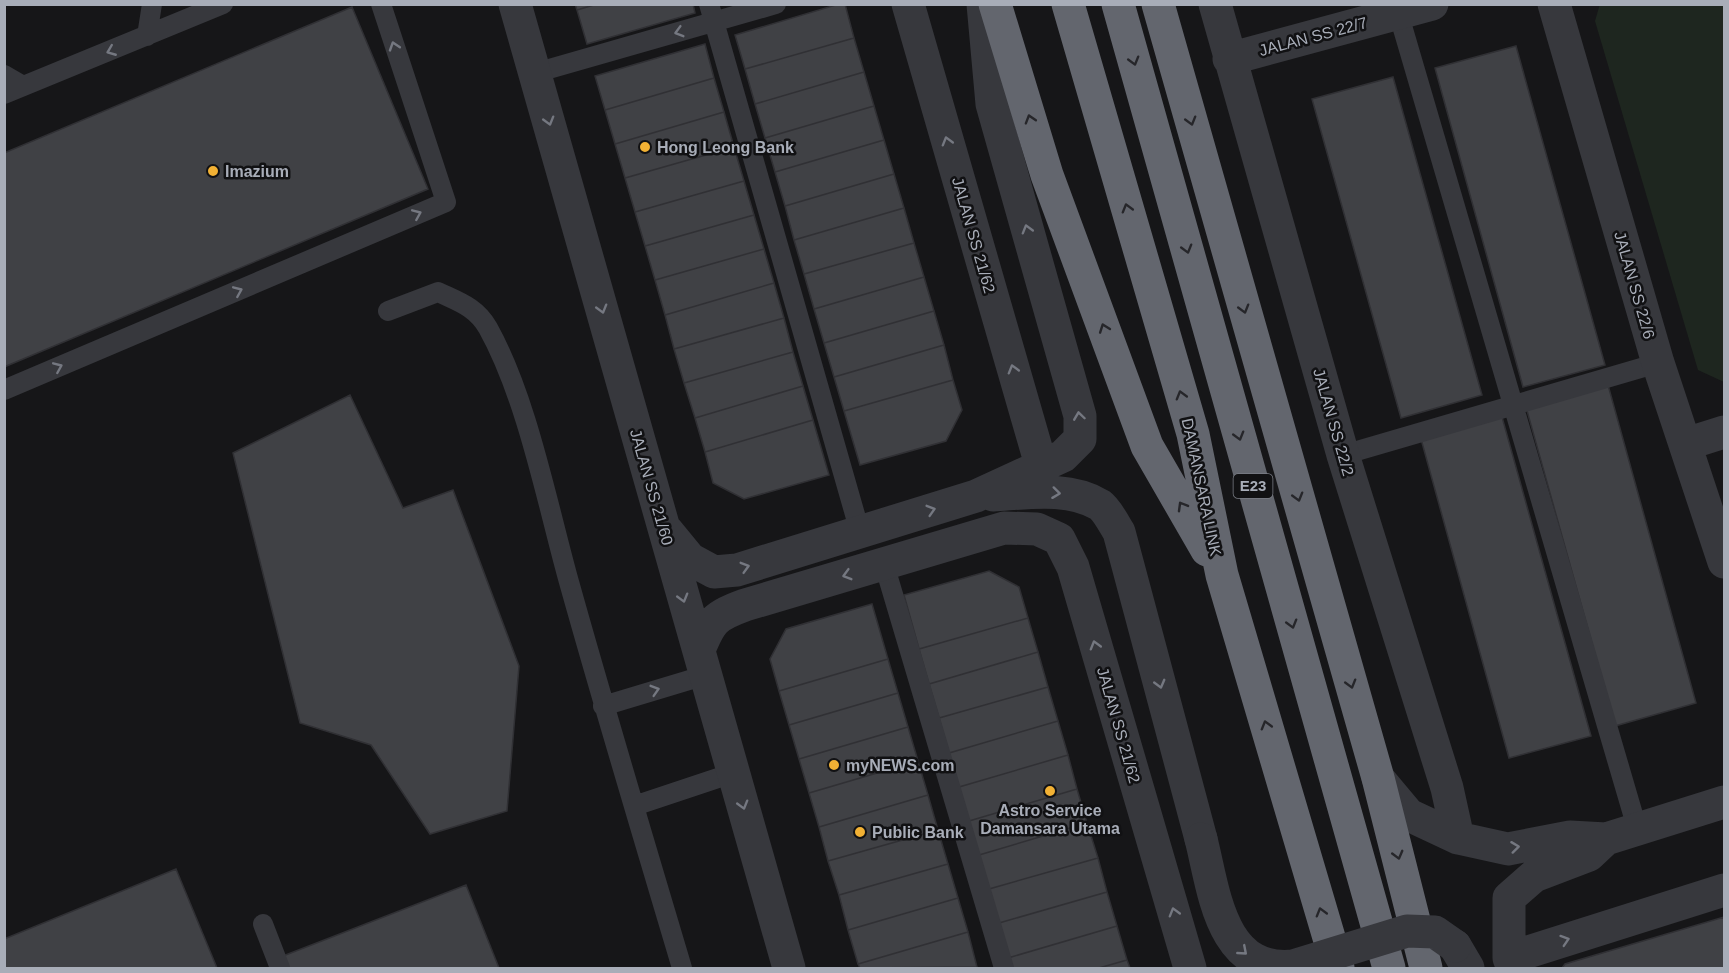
<svg xmlns="http://www.w3.org/2000/svg" width="1729" height="973" font-family="Helvetica,sans-serif">
<style>
.green{fill:#1e261f}
.building{fill:#404145;stroke:#303034;stroke-width:1.5}
.lines{fill:none;stroke-linecap:round;stroke-linejoin:round}
.service{stroke:#37383d;stroke-width:20}
.minor{stroke:#37383d;stroke-width:33}
.motorway{stroke:#63666e;stroke-width:33}
.minor-bridge{stroke:#37383d;stroke-width:33}
.oneway{stroke:#757881}
.oneway2{stroke:#26262a}
.poi-dot{fill:#f2b134;stroke:#111113;stroke-width:2}
.labels{text-anchor:middle;stroke-width:5;stroke-linejoin:round;paint-order:stroke}
.shield{fill:#111113;stroke:#7b7e86;stroke-width:1.5}
.shield-label{font-size:15px;font-weight:bold;fill:#a8adb8}
.street-label{font-size:16px;fill:#a8adb8;stroke:#111113}
.poi-label{font-size:16px;font-weight:bold;fill:#a8adb8;stroke:#111113;text-anchor:start}
</style>
<rect width="100%" height="100%" fill="#161618"/>
<!-- green -->
<path class="green" d="M1600 4 1724 5V382L1698 370 1595 21Z"/>
<!-- building -->
<path class="building" d="M575 4H597L577 10Z
M597 4H693L695 13 587 44 577 10Z
M839 4H845L854 38 745 69 735 35Z
M352 7 428 189 4 367V153Z
M854 38 864 72 755 104 745 69Z
M705 44 714 78 605 110 595 76Z
M1516 46 1605 365 1523 387 1435 68Z
M864 72 874 106 765 138 755 104Z
M1393 77 1482 395 1401 418 1312 99Z
M714 78 724 112 615 144 605 110Z
M874 106 884 140 775 172 765 138Z
M724 112 734 147 625 178 615 144Z
M884 140 894 174 785 206 775 172Z
M734 147 744 181 635 212 625 178Z
M894 174 904 208 794 240 785 206Z
M744 181 754 215 645 246 635 212Z
M904 208 914 243 804 274 794 240Z
M754 215 764 249 655 280 645 246Z
M914 243 924 277 814 309 804 274Z
M764 249 774 283 665 315 655 280Z
M924 277 934 311 824 343 814 309Z
M774 283 784 318 674 349 665 315Z
M934 311 944 345 834 377 824 343Z
M784 318 793 352 684 383 674 349Z
M944 345 953 380 844 411 834 377Z
M793 352 803 386 695 418 684 383Z
M953 380 962 410 946 441 860 465 844 411Z
M1608 385 1696 703 1615 726 1526 407Z
M803 386 813 420 705 452 695 418Z
M350 395 403 508 453 490 519 666 507 811 430 834 371 745 300 723 233 453Z
M1502 417 1591 736 1509 758 1421 439Z
M813 420 829 475 744 499 713 483 705 452Z
M989 571 1019 587 1028 618 919 649 904 595Z
M872 604 888 659 779 691 770 659 786 629Z
M1028 618 1038 652 929 684 919 649Z
M1038 652 1048 687 939 718 929 684Z
M888 659 898 693 789 725 779 691Z
M1048 687 1058 721 949 753 939 718Z
M898 693 908 727 799 759 789 725Z
M1058 721 1068 755 959 787 949 753Z
M908 727 918 761 809 793 799 759Z
M1068 755 1077 789 969 821 959 787Z
M918 761 928 795 819 827 809 793Z
M1077 789 1087 823 979 855 969 821Z
M928 795 938 830 828 861 819 827Z
M1087 823 1098 858 989 889 979 855Z
M938 830 948 864 839 895 828 861Z
M1098 858 1107 892 999 923 989 889Z
M948 864 958 898 848 930 839 895Z
M176 869 217 968H4V939Z
M466 885 499 968H287L283 956Z
M1107 892 1117 926 1008 958 999 923Z
M958 898 968 932 858 964 848 930Z
M1724 917V968H1562L1565 964Z
M1117 926 1127 960 1099 968H1011L1008 958Z
M968 932 977 967 860 968 858 964Z
M1127 960 1130 968H1099Z"/>
<g class="lines">
<!-- service -->
<path class="service" d="M709 4 860 532
M1398 12 1637 828
M147 36 152 4
M535 73 776 4
M4 75 23 86
M4 94 223 4
M388 311 438 292C459 302 476 307 488 328 527 398 547 503 569 582 605 711 644 840 682 968
M4 390 446 202 381 4
M1343 455 1658 363
M884 564 1004 968
M603 706 706 675
M634 806 733 773
M263 924 280 968"/>
<!-- minor -->
<path class="minor" d="M515 4 789 968
M908 4 1041 465
M1215 4 1343 455 1447 788 1458 838
M1554 4 1658 363 1724 562
M1229 59 1432 4
M1686 444 1724 432
M993 495C1027 493 1069 486 1100 505 1107 510 1114 524 1119 532L1201 839
M667 531 690 559 714 572 737 570 976 496 1063 456 1080 439V416L992 104 983 4
M699 650C711 620 715 616 745 605L1004 528 1037 529 1059 539 1073 567 1190 968
M1378 778 1409 815 1458 838 1508 849 1570 837 1606 839 1724 802
M1455 946 1468 968
M1509 958 1724 890
M1513 968 1509 958V898L1534 876 1589 855 1606 839"/>
<!-- motorway -->
<path class="motorway" d="M995 4 1047 175 1147 446 1207 550
M1068 4 1193 434 1222 575 1338 968
M1118 4 1389 968
M1158 4 1378 778 1426 968"/>
<!-- minor-bridge -->
<path class="minor-bridge" d="M1201 839C1214 890 1220 973 1293 966L1407 931 1435 932 1455 946"/>
</g>
<!-- one-way arrows -->
<defs><path id="oneway-chevron" d="M-2-3.5L2.5 0L-2 3.5" fill="none" stroke-width="1.6" stroke-linecap="round" stroke-linejoin="round" transform="scale(1.5)"/></defs>
<g class="oneway">
<use href="#oneway-chevron" transform="translate(679 32) rotate(164)"/>
<use href="#oneway-chevron" transform="translate(394 46) rotate(-108)"/>
<use href="#oneway-chevron" transform="translate(111 51) rotate(158)"/>
<use href="#oneway-chevron" transform="translate(549 121) rotate(74)"/>
<use href="#oneway-chevron" transform="translate(947 141) rotate(-106)"/>
<use href="#oneway-chevron" transform="translate(417 214) rotate(-23)"/>
<use href="#oneway-chevron" transform="translate(1027 229) rotate(-106)"/>
<use href="#oneway-chevron" transform="translate(238 291) rotate(-23)"/>
<use href="#oneway-chevron" transform="translate(602 309) rotate(74)"/>
<use href="#oneway-chevron" transform="translate(58 367) rotate(-23)"/>
<use href="#oneway-chevron" transform="translate(1013 369) rotate(-106)"/>
<use href="#oneway-chevron" transform="translate(1079 416) rotate(-98)"/>
<use href="#oneway-chevron" transform="translate(1056 493) rotate(7)"/>
<use href="#oneway-chevron" transform="translate(931 510) rotate(-17)"/>
<use href="#oneway-chevron" transform="translate(745 567) rotate(-16)"/>
<use href="#oneway-chevron" transform="translate(847 575) rotate(164)"/>
<use href="#oneway-chevron" transform="translate(683 598) rotate(74)"/>
<use href="#oneway-chevron" transform="translate(1095 645) rotate(-106)"/>
<use href="#oneway-chevron" transform="translate(1160 684) rotate(75)"/>
<use href="#oneway-chevron" transform="translate(655 690) rotate(-17)"/>
<use href="#oneway-chevron" transform="translate(743 805) rotate(74)"/>
<use href="#oneway-chevron" transform="translate(1515 847) rotate(-7)"/>
<use href="#oneway-chevron" transform="translate(1174 912) rotate(-106)"/>
<use href="#oneway-chevron" transform="translate(1565 940) rotate(-18)"/>
<use href="#oneway-chevron" transform="translate(1243 951) rotate(41)"/>
</g>
<g class="oneway2">
<use href="#oneway-chevron" transform="translate(1134 61) rotate(74)"/>
<use href="#oneway-chevron" transform="translate(1030 119) rotate(-107)"/>
<use href="#oneway-chevron" transform="translate(1191 121) rotate(74)"/>
<use href="#oneway-chevron" transform="translate(1127 208) rotate(-106)"/>
<use href="#oneway-chevron" transform="translate(1187 249) rotate(74)"/>
<use href="#oneway-chevron" transform="translate(1244 309) rotate(74)"/>
<use href="#oneway-chevron" transform="translate(1104 328) rotate(-110)"/>
<use href="#oneway-chevron" transform="translate(1181 395) rotate(-106)"/>
<use href="#oneway-chevron" transform="translate(1239 436) rotate(74)"/>
<use href="#oneway-chevron" transform="translate(1298 497) rotate(74)"/>
<use href="#oneway-chevron" transform="translate(1182 506) rotate(-120)"/>
<use href="#oneway-chevron" transform="translate(1292 624) rotate(74)"/>
<use href="#oneway-chevron" transform="translate(1351 684) rotate(74)"/>
<use href="#oneway-chevron" transform="translate(1266 725) rotate(-106)"/>
<use href="#oneway-chevron" transform="translate(1398 855) rotate(75)"/>
<use href="#oneway-chevron" transform="translate(1321 912) rotate(-106)"/>
</g>
<!-- markers -->
<g class="poi-dot">
<circle cx="645" cy="147" r="6"/>
<circle cx="213" cy="171" r="6"/>
<circle cx="834" cy="765" r="6"/>
<circle cx="1050" cy="791" r="6"/>
<circle cx="860" cy="832" r="6"/>
</g>
<g class="labels">
<!-- shield labels -->
<rect class="shield" x="1233.5" y="474" width="39" height="24" rx="4.5"/>
<g class="shield-label">
<text x="1253" y="491">E23</text>
</g>
<!-- street labels -->
<g class="street-label">
<text transform="translate(1313 36) rotate(-15)" y="6">JALAN SS 22/7</text>
<text transform="translate(974 235) rotate(74)" y="6">JALAN SS 21/62</text>
<text transform="translate(1635 285) rotate(74)" y="6">JALAN SS 22/6</text>
<text transform="translate(1334 422) rotate(74)" y="6">JALAN SS 22/2</text>
<text transform="translate(652 487) rotate(74)" y="6">JALAN SS 21/60</text>
<text transform="translate(1202 487) rotate(78)" y="6">DAMANSARA LINK</text>
<text transform="translate(1119 725) rotate(74)" y="6">JALAN SS 21/62</text>
</g>
<!-- poi labels -->
<g class="poi-label">
<text x="657" y="153">Hong Leong Bank</text>
<text x="225" y="177">Imazium</text>
<text x="846" y="771">myNEWS.com</text>
<text x="1050" y="816" text-anchor="middle">Astro Service<tspan x="1050" dy="18">Damansara Utama</tspan></text>
<text x="872" y="838">Public Bank</text>
</g>
</g>
<!-- border -->
<rect width="1729" height="973" fill="none" stroke="#a8adb8" stroke-width="12"/>
</svg>
